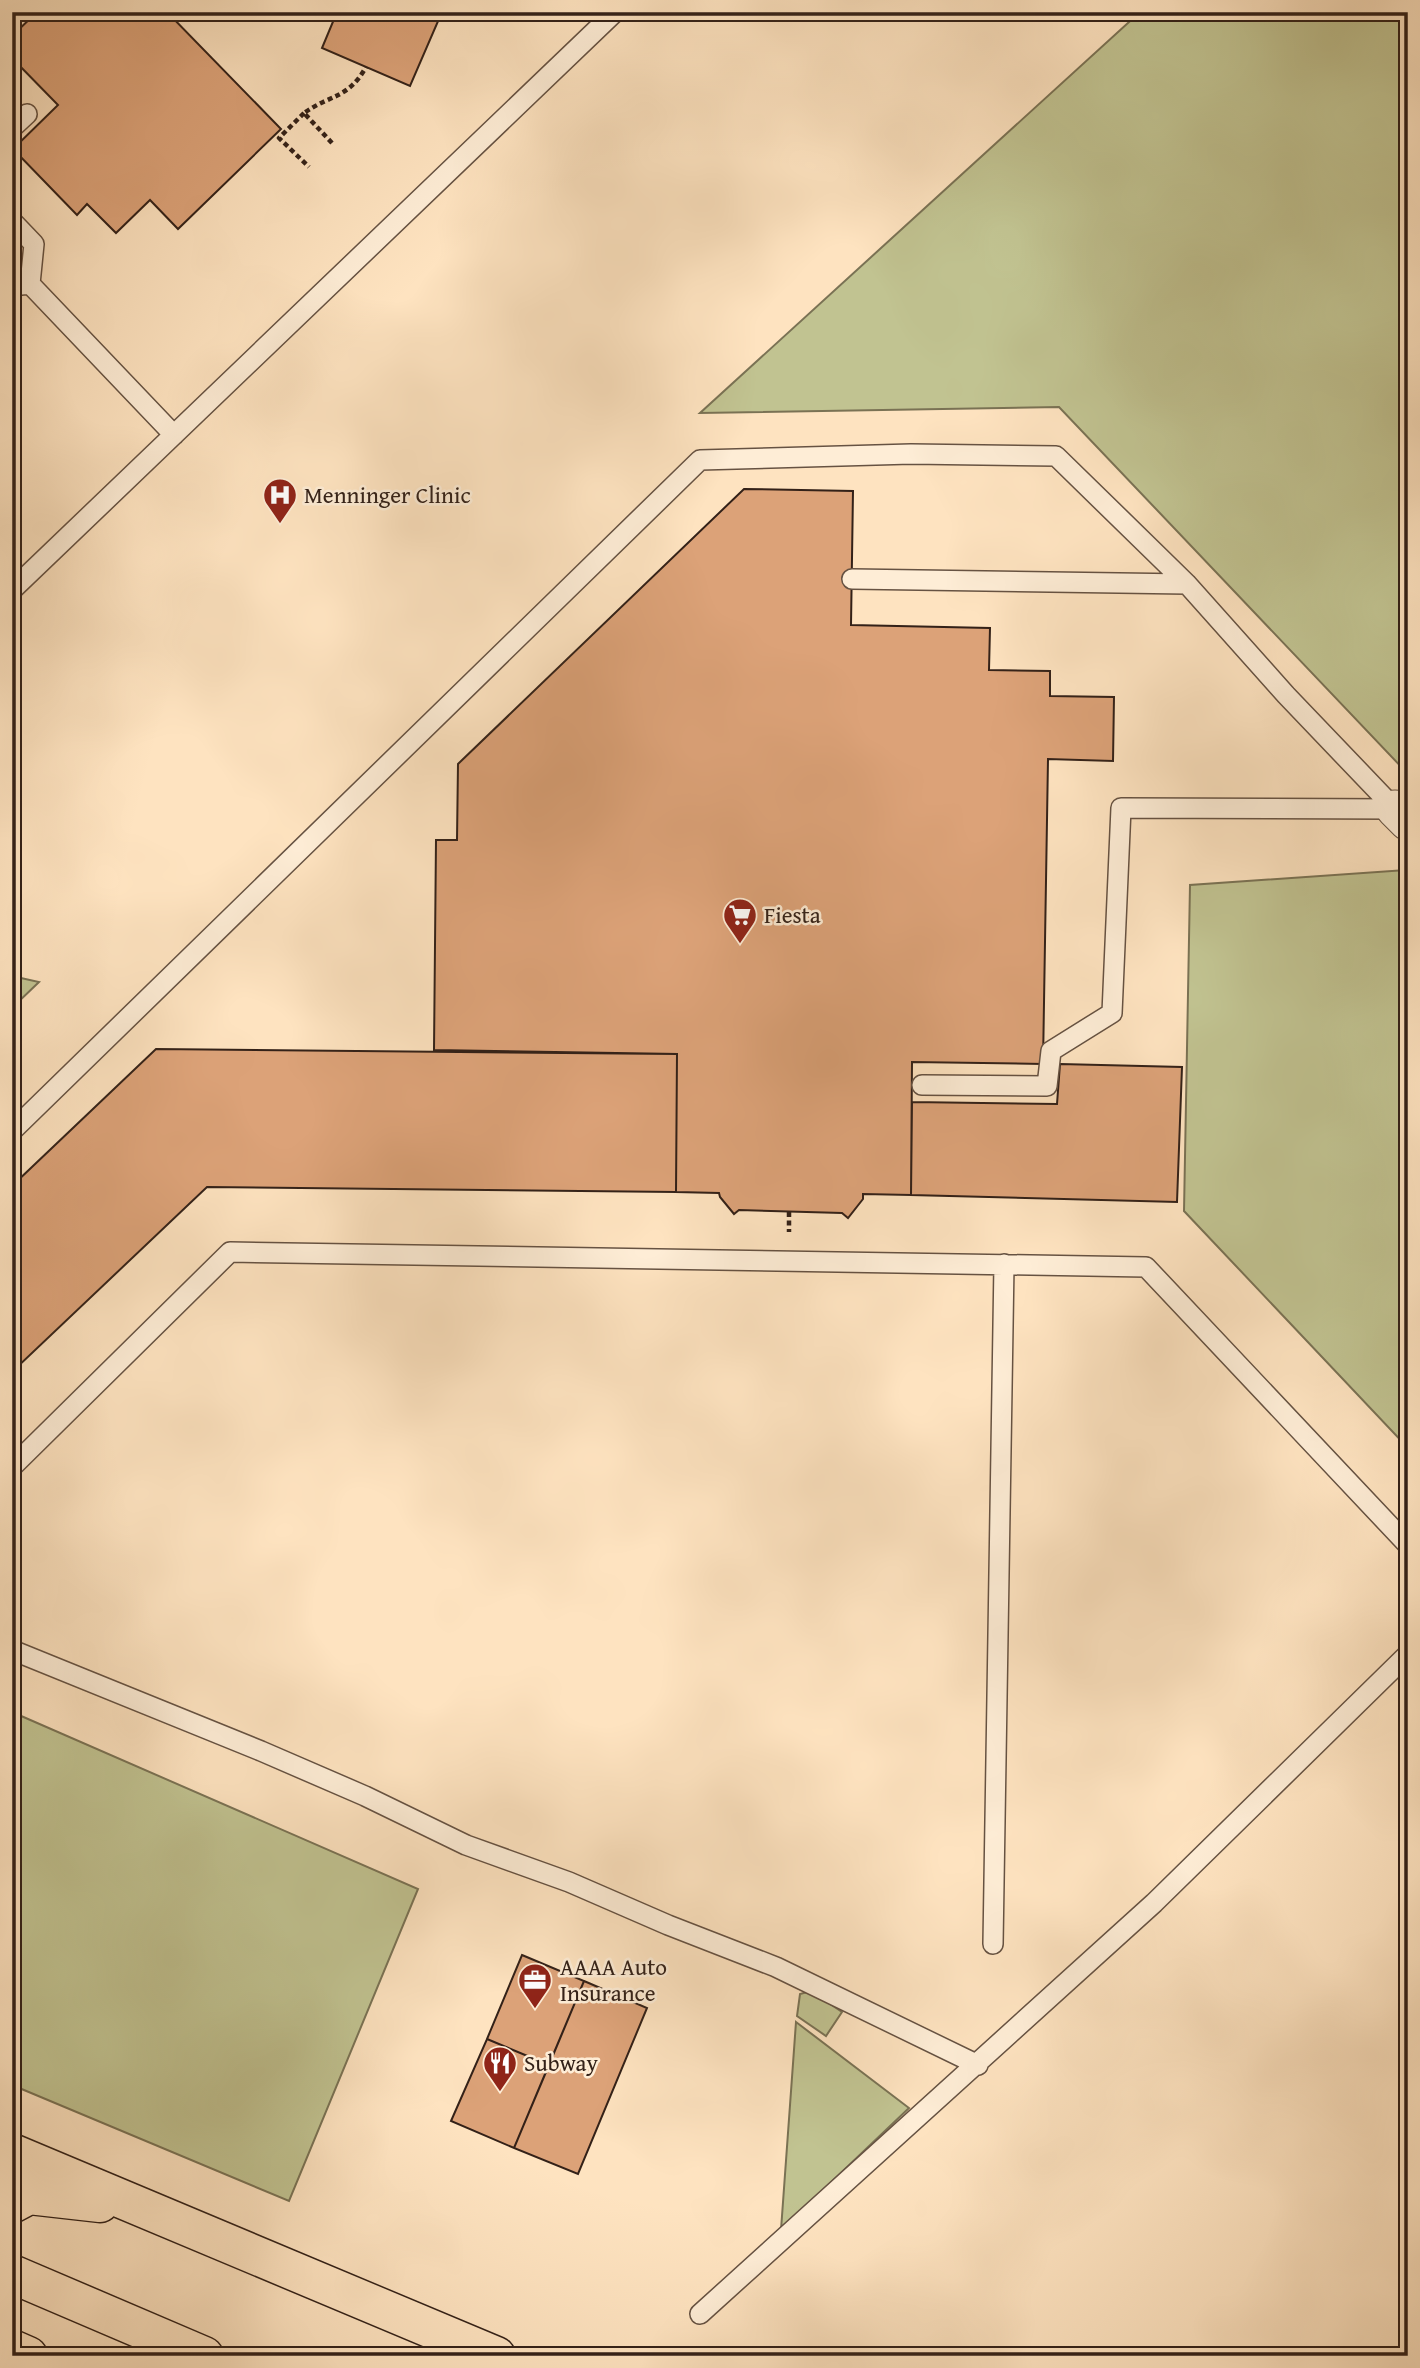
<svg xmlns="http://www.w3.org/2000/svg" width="1420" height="2368" font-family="'Gentium Book Plus',serif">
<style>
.green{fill:#c1c391;stroke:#7a7254;stroke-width:2}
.building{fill:#dca278;stroke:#332118;stroke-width:2}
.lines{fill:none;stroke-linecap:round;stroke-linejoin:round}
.lane-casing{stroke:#665242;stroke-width:22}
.street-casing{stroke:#665242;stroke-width:39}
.highway-casing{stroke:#332118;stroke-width:41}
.path{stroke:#332118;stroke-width:4.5;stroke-dasharray:5 3.5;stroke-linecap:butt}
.lane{stroke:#feedd6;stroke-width:19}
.street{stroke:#feedd6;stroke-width:37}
.highway{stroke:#fee3c0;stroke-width:38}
.labels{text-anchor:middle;stroke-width:5;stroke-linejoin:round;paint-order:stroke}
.poi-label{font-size:23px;fill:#332118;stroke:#feedd6;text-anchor:start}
</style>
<rect width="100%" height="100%" fill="#fee3c0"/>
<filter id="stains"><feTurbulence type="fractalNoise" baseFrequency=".00286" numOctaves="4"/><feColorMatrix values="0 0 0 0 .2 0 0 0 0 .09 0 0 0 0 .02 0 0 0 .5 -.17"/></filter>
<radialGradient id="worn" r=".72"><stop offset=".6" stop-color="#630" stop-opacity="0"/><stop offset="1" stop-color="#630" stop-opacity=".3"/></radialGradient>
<!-- green -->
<path class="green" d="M1140 12H1408V774L1059 407 700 413Z
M1406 870 1408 872V1448L1184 1211 1190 885Z
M12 976 39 982 12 1008Z
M12 1712 418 1889 289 2201 12 2085Z
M811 1991 842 2012 826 2036 797 2016 800 1994Z
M796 2022 909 2108 781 2230Z"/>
<!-- building -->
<path class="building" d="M37 12H167L281 129 178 229 150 200 116 233 87 204 77 215 13 149 58 105 12 58V36Z
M337 12H442L410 86 322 48Z
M744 489 853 491 851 625 990 628 989 670 1050 671V696L1114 697 1113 761 1048 759 1043 1064 912 1062 911 1195 863 1194V1199L848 1218 842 1213 739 1210 734 1214 720 1197 719 1193 676 1192 677 1054 434 1050 436 840H457L458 764Z
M156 1049 677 1054 676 1192 207 1187 12 1372V1186Z
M1060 1064 1182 1067 1177 1202 911 1195 912 1102 1057 1104Z
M522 1955 584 1981 549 2065 487 2039Z
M584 1981 647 2008 578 2174 514 2148Z
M487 2039 549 2065 514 2148 451 2121Z"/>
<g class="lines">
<!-- lane casing -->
<g class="lane-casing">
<path id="lane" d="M12 128 27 114
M12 221 34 244 30 284 174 435
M12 286 30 284
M852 579 1187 584
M12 590 615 12
M922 1085 1047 1086 1051 1051 1112 1013 1121 808 1395 809
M12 1131 700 460 911 454 1056 456 1187 584 1286 695 1395 809
M12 1467 230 1252 1146 1267 1408 1545
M12 1650 261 1751 365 1796 466 1845 569 1882 668 1925 776 1967 978 2065
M993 1944 1004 1264
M700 2314 1154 1903 1408 1654"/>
</g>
<!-- street casing -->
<g class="street-casing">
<path id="street" d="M1395 809 1408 822"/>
</g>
<!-- highway casing -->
<g class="highway-casing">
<path id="highway" d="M12 2153 496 2356
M12 2204 29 2195 100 2203
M12 2274 204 2356
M12 2349 28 2356"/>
</g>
<!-- path -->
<path class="path" d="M304 113 279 138 309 167
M332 143 304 113C331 94 348 99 366 67
M789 1212V1232"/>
<!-- lane -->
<use href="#lane" class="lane"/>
<!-- street -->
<use href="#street" class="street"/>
<!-- highway -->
<use href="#highway" class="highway"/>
</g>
<!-- icons -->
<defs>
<g id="hospital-pin" transform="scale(1.75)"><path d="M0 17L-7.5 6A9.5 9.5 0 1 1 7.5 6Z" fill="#8f2418" stroke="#feedd6"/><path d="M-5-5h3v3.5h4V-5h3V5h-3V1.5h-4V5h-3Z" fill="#fff"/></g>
<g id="supermarket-pin" transform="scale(1.75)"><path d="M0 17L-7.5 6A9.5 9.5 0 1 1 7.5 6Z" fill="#8f2418" stroke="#feedd6"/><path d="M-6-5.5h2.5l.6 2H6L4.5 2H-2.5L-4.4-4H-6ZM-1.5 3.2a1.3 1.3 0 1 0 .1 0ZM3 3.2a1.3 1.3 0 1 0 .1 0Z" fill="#fff"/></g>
<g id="office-pin" transform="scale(1.75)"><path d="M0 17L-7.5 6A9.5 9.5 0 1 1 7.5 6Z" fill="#8f2418" stroke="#feedd6"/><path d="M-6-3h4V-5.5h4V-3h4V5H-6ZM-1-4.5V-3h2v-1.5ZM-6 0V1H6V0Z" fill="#fff"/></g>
<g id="restaurant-pin" transform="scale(1.75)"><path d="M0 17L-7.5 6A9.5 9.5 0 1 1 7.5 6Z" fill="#8f2418" stroke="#feedd6"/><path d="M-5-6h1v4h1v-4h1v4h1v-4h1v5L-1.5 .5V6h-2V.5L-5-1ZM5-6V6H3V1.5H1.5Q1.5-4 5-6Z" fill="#fff"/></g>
</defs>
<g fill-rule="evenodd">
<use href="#hospital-pin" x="280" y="495"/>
<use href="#supermarket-pin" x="740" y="915"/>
<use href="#office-pin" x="535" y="1980"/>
<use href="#restaurant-pin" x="500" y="2063"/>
</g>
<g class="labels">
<!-- poi labels -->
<g class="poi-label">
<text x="304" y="503">Menninger Clinic</text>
<text x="764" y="923">Fiesta</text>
<text x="560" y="1975">AAAA Auto<tspan x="560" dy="26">Insurance</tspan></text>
<text x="524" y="2071">Subway</text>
</g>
</g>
<!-- margin -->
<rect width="1420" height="2368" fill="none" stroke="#fee3c0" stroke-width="42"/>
<rect x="14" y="14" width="1392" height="2340" fill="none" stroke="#332118" stroke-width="3.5"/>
<rect x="21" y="21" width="1378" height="2326" fill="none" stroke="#332118" stroke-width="2"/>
<rect width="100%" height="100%" filter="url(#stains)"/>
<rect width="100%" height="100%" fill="url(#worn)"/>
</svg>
